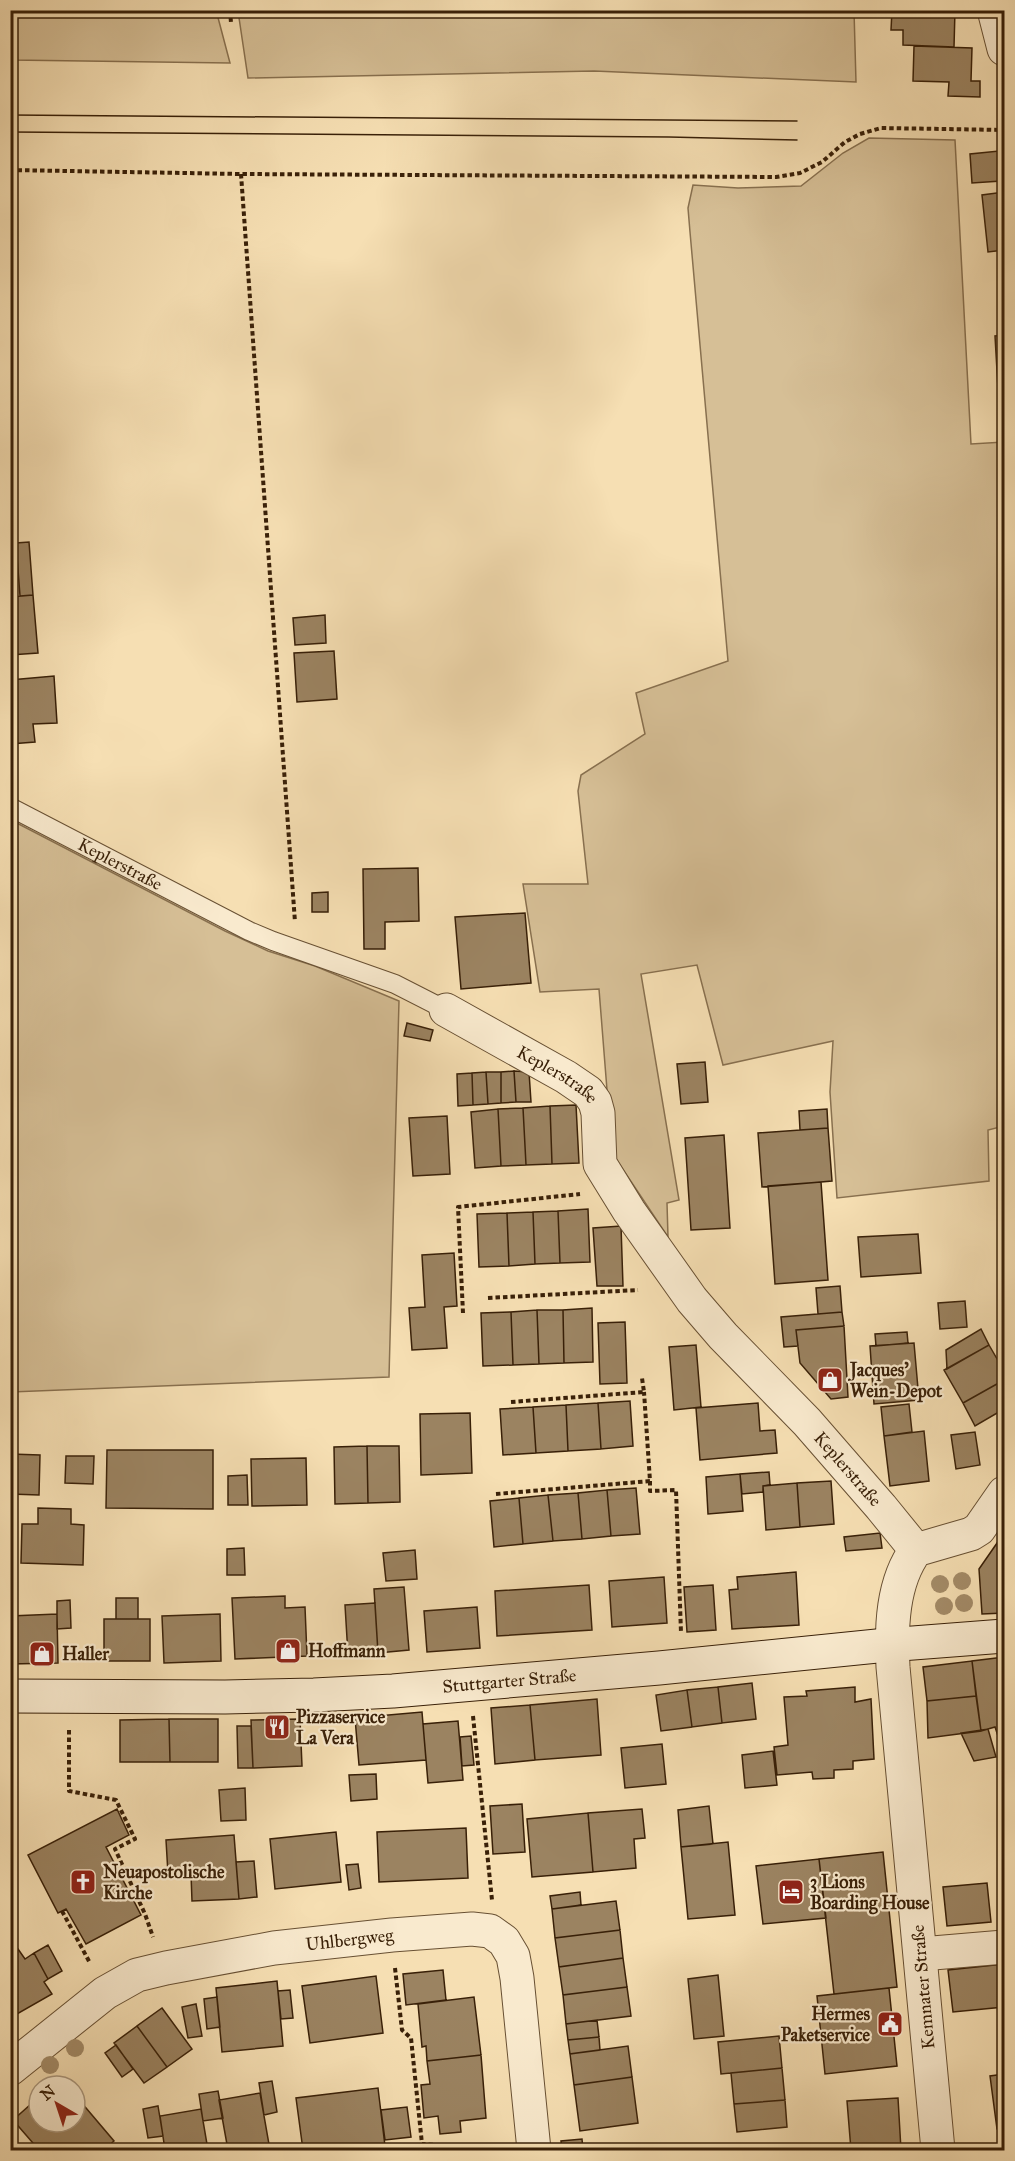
<svg xmlns="http://www.w3.org/2000/svg" width="1015" height="2161" font-family="'IM FELL Great Primer',serif">
<style>
.green{fill:#d6bf96;stroke:#88704f;stroke-width:1.5}
.building{fill:#9b8361;stroke:#392008;stroke-width:1.5}
.lines{fill:none;stroke-linecap:round;stroke-linejoin:round}
.service-casing{stroke:#685033;stroke-width:20}
.minor-casing{stroke:#685033;stroke-width:35}
.secondary-casing{stroke:#392008;stroke-width:35}
.path{stroke:#392008;stroke-width:4;stroke-dasharray:4.5 3;stroke-linecap:butt}
.service{stroke:#f9eace;stroke-width:18}
.minor{stroke:#f9eace;stroke-width:33}
.secondary{stroke:#f9eace;stroke-width:33}
.tram{stroke:#392008;stroke-width:1.5}
.tree{fill:#a48c69}
.labels{text-anchor:middle;stroke-width:4.5;stroke-linejoin:round;paint-order:stroke}
.street-label{font-size:18px;fill:#392008;stroke:#f9eace}
.poi-label{font-size:18px;font-weight:bold;fill:#392008;stroke:#f9eace;text-anchor:start}
</style>
<rect width="100%" height="100%" fill="#f6dfb3"/>
<filter id="stains"><feTurbulence type="fractalNoise" baseFrequency=".00333" numOctaves="4"/><feColorMatrix values="0 0 0 0 .2 0 0 0 0 .09 0 0 0 0 .02 0 0 0 .5 -.17"/></filter>
<radialGradient id="worn" r=".72"><stop offset=".6" stop-color="#630" stop-opacity="0"/><stop offset="1" stop-color="#630" stop-opacity=".3"/></radialGradient>
<!-- green -->
<path class="green" d="M216 10 230 63 11 60V11Z
M238 11H854L856 82 594 71 248 78Z
M869 138 955 140 971 444 1004 442V1126L988 1130 989 1181 837 1198 830 1092 833 1041 723 1065 697 965 641 974 679 1200 667 1203 668 1237 612 1153 599 989 540 992 523 884H588L578 791 581 775 645 734 636 693 728 661 690 232 688 208 693 185 738 188 801 186 843 153Z
M11 820 225 931 268 951 315 966 399 1001 389 1377 11 1392Z"/>
<!-- building -->
<path class="building" d="M892 10H955L954 47 903 45V30H891Z
M914 46 972 48 971 81H980V97L948 96 949 82 913 81Z
M999 151 1001 181 972 183 970 154Z
M1004 192V250L988 252 982 195Z
M1004 335V387L998 388 995 336Z
M29 542 33 595 20 596 16 543Z
M33 595 38 653 10 655V597Z
M325 615 326 643 295 645 293 618Z
M334 651 337 699 297 702 294 653Z
M54 676 57 723 33 724 35 742 10 744V680Z
M418 868 419 921 385 922V949H364L363 869Z
M328 892V912H312V893Z
M525 913 531 983 461 989 455 917Z
M407 1023 433 1030 430 1041 404 1036Z
M705 1062 708 1102 681 1104 677 1064Z
M514 1071 529 1072 531 1102H516Z
M514 1071 516 1102 501 1103V1072Z
M486 1072H501V1103L488 1104Z
M486 1072 488 1104 473 1105 472 1073Z
M472 1073 473 1105 458 1106 457 1074Z
M576 1105 579 1163 552 1164 550 1106Z
M550 1106 552 1164 526 1165 523 1108Z
M523 1108 526 1165 501 1166 498 1109Z
M498 1109 501 1166 475 1168 471 1112Z
M827 1109 828 1128 800 1130 799 1111Z
M447 1116 450 1174 413 1176 409 1118Z
M828 1128 832 1181 762 1187 758 1133Z
M724 1135 730 1228 691 1230 685 1138Z
M821 1182 828 1280 775 1284 768 1186Z
M588 1209 590 1262 560 1263 558 1211Z
M558 1211 560 1263 535 1264 533 1212Z
M533 1212 535 1264 509 1266 507 1213Z
M507 1213 509 1266 479 1267 477 1214Z
M621 1226 623 1286H597L593 1228Z
M918 1234 921 1273 861 1277 858 1237Z
M454 1253 457 1306 444 1307 447 1348 412 1350 409 1308 425 1307 422 1255Z
M840 1286 842 1312 818 1314 816 1288Z
M965 1301 967 1327 940 1329 938 1303Z
M592 1308 593 1362 564 1363 563 1310Z
M537 1310 539 1364 513 1365 511 1312Z
M537 1310H563L564 1363 539 1364Z
M511 1312 513 1365 483 1366 481 1313Z
M842 1312 844 1326 796 1330 798 1346 784 1347 781 1317Z
M625 1322 627 1383 600 1384 598 1323Z
M844 1326 848 1397 831 1399 800 1363 796 1330Z
M981 1329 989 1345 947 1369 946 1350Z
M907 1332 908 1343 876 1346 875 1334Z
M914 1343 919 1400 874 1404 870 1346Z
M696 1345 701 1407 674 1410 669 1347Z
M989 1345 1004 1371V1380L963 1403 944 1370Z
M1004 1380V1409L975 1426 963 1403Z
M630 1401 633 1446 601 1449 598 1403Z
M598 1403 601 1449 568 1451 566 1405Z
M758 1403 760 1431 775 1430 777 1453 700 1460 696 1408Z
M909 1404 912 1432 884 1436 881 1407Z
M566 1405 568 1451 536 1453 533 1407Z
M533 1407 536 1453 503 1455 500 1409Z
M470 1413 472 1473 421 1475 420 1414Z
M924 1431 929 1481 890 1486 884 1436Z
M975 1432 980 1465 956 1469 951 1435Z
M367 1446 368 1503 335 1504 334 1447Z
M367 1446H399L400 1502 368 1503Z
M107 1450H213V1509L106 1508Z
M10 1454 40 1455 39 1495 10 1494Z
M66 1456H94L93 1484 65 1483Z
M306 1458 307 1505 252 1506 251 1459Z
M769 1472 770 1485 763 1486V1492L742 1494 740 1474Z
M740 1474 743 1511 708 1514 706 1477Z
M247 1475 248 1505H228V1476Z
M831 1481 834 1524 800 1527 797 1483Z
M797 1483 800 1527 766 1530 763 1486Z
M636 1488 640 1534 611 1536 607 1490Z
M607 1490 611 1536 582 1539 578 1493Z
M578 1493 582 1539 553 1541 548 1495Z
M548 1495 553 1541 523 1544 519 1498Z
M519 1498 523 1544 494 1547 490 1501Z
M38 1508 71 1509V1524L84 1525 83 1565 21 1563 22 1524H38Z
M880 1533 882 1548 846 1551 844 1537Z
M1004 1533V1613L982 1614 979 1569Z
M244 1548 245 1575H227V1549Z
M415 1550 417 1579 386 1581 383 1553Z
M10 1572H14V1599H10Z
M796 1572 799 1625 732 1629 729 1590 738 1589 737 1577Z
M664 1577 667 1623 612 1627 609 1581Z
M589 1585 592 1630 497 1636 495 1591Z
M713 1585 716 1630 687 1632 684 1587Z
M404 1587 409 1650 378 1653 374 1589Z
M285 1596V1608L305 1607 307 1656 235 1659 232 1598Z
M116 1598H138V1619H116Z
M70 1600 71 1628 57 1629V1601Z
M375 1603 378 1653 348 1655 345 1605Z
M477 1607 480 1648 427 1652 424 1611Z
M57 1614 58 1663 10 1664V1616Z
M220 1614 221 1661 164 1663 162 1616Z
M104 1619H150V1661H104Z
M1004 1657V1734L998 1736 995 1727 981 1731 972 1661Z
M972 1661 976 1696 927 1701 923 1667Z
M752 1683 756 1719 722 1723 718 1687Z
M718 1687 722 1723 692 1727 687 1690Z
M855 1687V1702L871 1699 874 1759 853 1761V1769L834 1770V1778L813 1779 812 1772 777 1775 774 1747 788 1745 784 1697 807 1696 806 1691Z
M687 1690 692 1727 661 1731 656 1695Z
M976 1696 981 1731 928 1738 927 1701Z
M597 1699 601 1755 535 1760 530 1705Z
M530 1705 535 1760 495 1764 491 1708Z
M422 1712 426 1760 359 1765 355 1718Z
M169 1719 170 1762H120V1720Z
M169 1719H218V1762H170Z
M300 1719 302 1766 253 1768 251 1720Z
M458 1721 463 1780 428 1783 423 1724Z
M237 1726H251L253 1768H238Z
M988 1729 996 1757 974 1761 961 1733Z
M471 1736 474 1765 462 1766 460 1737Z
M662 1744 666 1784 625 1788 621 1748Z
M773 1751 777 1785 745 1788 742 1755Z
M376 1774 377 1799 351 1801 349 1775Z
M245 1788 246 1820 221 1821 219 1790Z
M522 1804 525 1852 493 1854 490 1806Z
M709 1806 713 1844 681 1847 678 1810Z
M117 1809 129 1835 106 1847 141 1915 86 1944 66 1909 58 1913 28 1855Z
M642 1809 645 1838 634 1839 636 1868 593 1872 588 1813Z
M588 1813 593 1872 532 1877 527 1819Z
M466 1828 468 1878 379 1882 377 1832Z
M336 1832 341 1882 275 1889 270 1839Z
M234 1835 239 1899 192 1901 191 1874H168L166 1840Z
M728 1842 735 1915 688 1919 681 1847Z
M883 1852 897 1987 834 1994 819 1859Z
M819 1859 826 1918 763 1924 756 1866Z
M254 1861 257 1897 239 1899 236 1862Z
M358 1864 361 1888 349 1890 346 1865Z
M987 1883 991 1922 947 1926 943 1887Z
M580 1892 581 1905 552 1909 550 1896Z
M616 1901 620 1930 555 1938 552 1909Z
M620 1930 623 1958 559 1967 555 1938Z
M48 1945 62 1971 48 1979 34 1953Z
M18 1949 25 1959 34 1953 48 1979 44 1982 52 1994 10 2018V1953Z
M623 1958 627 1987 563 1995 559 1967Z
M1004 1964V2007L953 2012 948 1970Z
M443 1970 446 2000 406 2005 403 1974Z
M718 1975 724 2036 694 2039 688 1979Z
M376 1976 383 2033 310 2043 302 1986Z
M277 1981 283 2046 222 2052 216 1988Z
M627 1987 631 2016 566 2024 563 1995Z
M889 1988 897 2066 825 2074 817 1996Z
M290 1990 293 2018 281 2019 278 1991Z
M217 1997 220 2027 207 2029 204 1999Z
M474 1997 481 2055 427 2061 426 2046 422 2047 418 2004Z
M196 2004 202 2036 188 2038 182 2007Z
M162 2008 192 2049 167 2067 137 2026Z
M597 2020 599 2037 568 2040 566 2024Z
M137 2026 167 2067 144 2083 114 2043Z
M779 2036 782 2068 721 2074 718 2042Z
M599 2037 600 2050 570 2054 568 2040Z
M116 2045 133 2069 122 2077 105 2053Z
M628 2046 632 2077 574 2085 570 2054Z
M481 2055 486 2118 460 2121 461 2132 440 2134 438 2116 424 2118 421 2085 430 2084 427 2061Z
M782 2068 785 2100 734 2104 731 2073Z
M1004 2074V2128L997 2129 990 2076Z
M632 2077 638 2123 580 2131 574 2085Z
M61 2079 68 2086H53Z
M272 2081 277 2112 264 2115 259 2083Z
M378 2088 385 2146 350 2150H303L296 2098Z
M218 2091 223 2118 203 2121 199 2094Z
M260 2093 270 2150H228L219 2100Z
M75 2095 114 2141 108 2146 112 2150H39L13 2120 39 2097V2122H75Z
M898 2098 901 2150H851L847 2101Z
M785 2100 787 2127 737 2132 734 2104Z
M158 2106 163 2136 148 2138 143 2109Z
M407 2107 411 2137 385 2140 381 2110Z
M201 2109 208 2150H165L160 2116Z
M582 2139 583 2150H562L561 2141Z"/>
<g class="lines">
<!-- service casing -->
<g class="service-casing">
<g id="service">
<path id="s1" d="M10 807 249 931 273 941 395 984 446 1010"/>
</g>
</g>
<!-- minor casing -->
<g class="minor-casing">
<g id="minor">
<path d="M994 10 1004 49"/>
<path id="s2" d="M446 1010 566 1077 588 1092 595 1102 598 1113 600 1164 629 1211 692 1300 723 1336 807 1422 881 1507 916 1550"/>
<path d="M921 1954 1004 1947"/>
<path id="s3" d="M10 2069 105 1993 137 1975 166 1968 274 1948 392 1935 472 1929 490 1931 504 1941 513 1956 517 1978 534 2150"/>
<path d="M938 2150 893 1667C891 1628 892 1582 916 1550L971 1534 979 1529 1004 1493"/>
</g>
</g>
<!-- secondary casing -->
<g class="secondary-casing">
<g id="secondary">
<path id="s4" d="M10 1696 225 1697 314 1695 393 1691 659 1668 887 1645 1004 1636"/>
</g>
</g>
<!-- path -->
<path class="path" d="M230 10 231 23
M10 170 241 174 776 177 800 173 822 162 845 142 860 134 881 128 1004 130
M241 174 295 922
M488 1298 638 1290
M463 1313 458 1207 580 1194
M511 1402 644 1392 642 1378
M650 1481V1491L676 1490 681 1633
M496 1494 650 1481 644 1392
M473 1716 492 1900
M69 1730V1791L116 1800 135 1839 115 1849 145 1914 153 1937
M62 1911 90 1963
M395 1968 402 2030 411 2038 422 2144 452 2146 453 2150"/>
<!-- service -->
<use href="#service" class="service"/>
<!-- minor -->
<use href="#minor" class="minor"/>
<!-- secondary -->
<use href="#secondary" class="secondary"/>
<!-- tram -->
<path class="tram" d="M10 115 797 121
M10 132 669 137 797 140"/>
</g>
<!-- trees -->
<g class="tree">
<circle cx="962" cy="1581" r="9"/>
<circle cx="940" cy="1584" r="9"/>
<circle cx="964" cy="1603" r="9"/>
<circle cx="944" cy="1606" r="9"/>
<circle cx="75" cy="2048" r="9"/>
<circle cx="50" cy="2065" r="9"/>
</g>
<!-- icons -->
<defs>
<g id="shop-square" transform="scale(1.35)"><rect x="-9" y="-9" width="18" height="18" rx="4" fill="#8f2418" stroke="#f9eace"/><path d="M-5-2.5h2.3a2.7 3.5 0 0 1 5.4 0H5L5.5 6h-11ZM-1.5-2.5h3a1.5 2.3 0 0 0-3 0Z" fill="#fff"/></g>
<g id="restaurant-square" transform="scale(1.35)"><rect x="-9" y="-9" width="18" height="18" rx="4" fill="#8f2418" stroke="#f9eace"/><path d="M-5-6h1v4h1v-4h1v4h1v-4h1v5L-1.5 .5V6h-2V.5L-5-1ZM5-6V6H3V1.5H1.5Q1.5-4 5-6Z" fill="#fff"/></g>
<g id="church-square" transform="scale(1.35)"><rect x="-9" y="-9" width="18" height="18" rx="4" fill="#8f2418" stroke="#f9eace"/><path d="M-1.2-6h2.4v3.5h3.3v2.4h-3.3V6h-2.4V-.1h-3.3v-2.4h3.3Z" fill="#fff"/></g>
<g id="hotel-square" transform="scale(1.35)"><rect x="-9" y="-9" width="18" height="18" rx="4" fill="#8f2418" stroke="#f9eace"/><path d="M-6-4.5h1.5V1H6V5H4.5V3h-9V5H-6ZM-4 0a1.8 1.8 0 1 1 3.6 0ZM.5 0V-2.5h3Q6-2.5 6 0Z" fill="#fff"/></g>
<g id="civic-square" transform="scale(1.35)"><rect x="-9" y="-9" width="18" height="18" rx="4" fill="#8f2418" stroke="#f9eace"/><path d="M-.6-6.5H3V-4.5H.6V-3L4-1V1h2V6H-6V1h2V-1L-.6-3ZM-1.2 2.5V6h2.4V2.5Z" fill="#fff"/></g>
</defs>
<g fill-rule="evenodd">
<use href="#shop-square" x="830" y="1380"/>
<use href="#shop-square" x="288" y="1651"/>
<use href="#shop-square" x="42" y="1654"/>
<use href="#restaurant-square" x="277" y="1727"/>
<use href="#church-square" x="83" y="1882"/>
<use href="#hotel-square" x="791" y="1892"/>
<use href="#civic-square" x="890" y="2024"/>
</g>
<g class="labels">
<!-- street labels -->
<g class="street-label">
<text dy="6" stroke="none"><textPath href="#s1" startOffset="124">Keplerstraße</textPath></text>
<text dy="6" stroke="none"><textPath href="#s2" startOffset="129">Keplerstraße</textPath></text>
<text dy="6" stroke="none"><textPath href="#s2" startOffset="633">Keplerstraße</textPath></text>
<text dy="6" stroke="none"><textPath href="#s4" startOffset="500">Stuttgarter Straße</textPath></text>
<text dy="6" stroke="none"><textPath href="#s3" startOffset="374">Uhlbergweg</textPath></text>
<text transform="translate(923 1987) rotate(-95)" y="6">Kemnater Straße</text>
</g>
<!-- poi labels -->
<g class="poi-label">
<text x="850" y="1376">Jacques’<tspan x="850" dy="21">Wein-Depot</tspan></text>
<text x="308" y="1657">Hoffmann</text>
<text x="62" y="1660">Haller</text>
<text x="296" y="1723">Pizzaservice<tspan x="296" dy="21">La Vera</tspan></text>
<text x="103" y="1878">Neuapostolische<tspan x="103" dy="21">Kirche</tspan></text>
<text x="810" y="1888">3 Lions<tspan x="810" dy="21">Boarding House</tspan></text>
<text x="870" y="2020" text-anchor="end">Hermes<tspan x="870" dy="21">Paketservice</tspan></text>
</g>
</g>
<!-- margin -->
<rect width="1015" height="2161" fill="none" stroke="#f6dfb3" stroke-width="36"/>
<rect x="12" y="12" width="991" height="2137" fill="none" stroke="#392008" stroke-width="3"/>
<rect x="18" y="18" width="979" height="2125" fill="none" stroke="#392008" stroke-width="1.5"/>
<!-- north arrow -->
<g transform="translate(57 2104) rotate(321)"><circle r="28" fill="#f9eace" stroke="#ac997f" stroke-width="1.5"/>
<path d="M0-4.5L10 22L0 15L-10 22Z" fill="#8f2418"/>
<text y="-9" font-size="16" font-weight="bold" text-anchor="middle" fill="#392008">N</text>
</g>
<rect width="100%" height="100%" filter="url(#stains)"/>
<rect width="100%" height="100%" fill="url(#worn)"/>
</svg>
